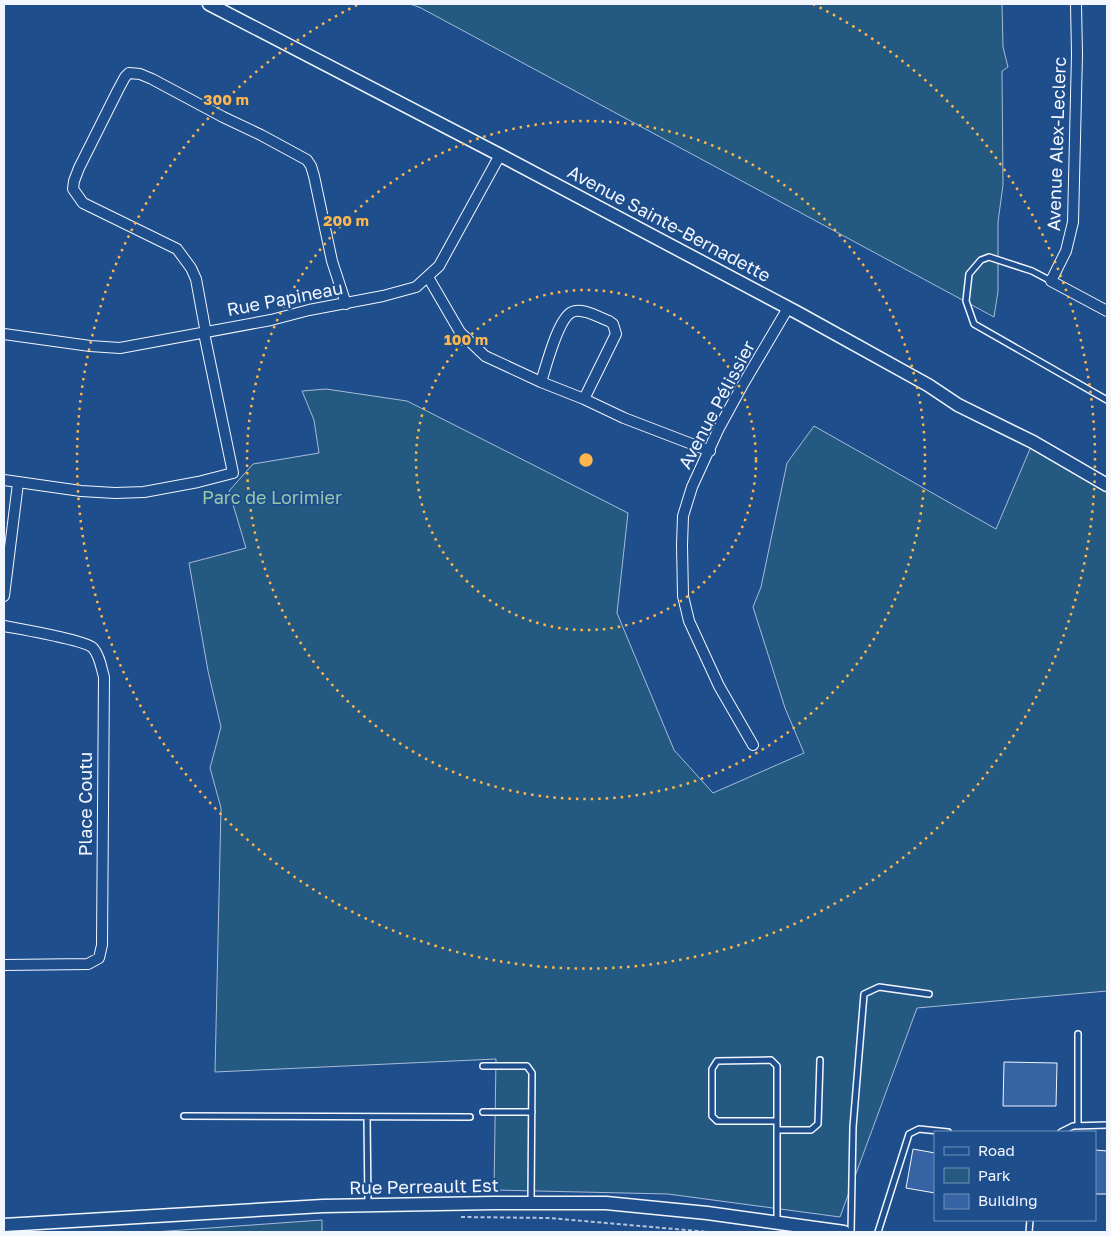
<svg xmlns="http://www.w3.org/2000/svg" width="1111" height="1236" font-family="'Golos Text',sans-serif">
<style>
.green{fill:#245a82;stroke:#a8bbd7}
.building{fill:#3563a3;stroke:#f2f6ff}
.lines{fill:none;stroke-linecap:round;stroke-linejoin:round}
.service-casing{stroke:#f2f6ff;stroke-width:8}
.minor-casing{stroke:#f2f6ff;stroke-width:12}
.tertiary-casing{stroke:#f2f6ff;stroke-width:15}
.path{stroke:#b3c4dc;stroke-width:2;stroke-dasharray:4 2.5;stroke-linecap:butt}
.service{stroke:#1f4e8c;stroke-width:5}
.minor{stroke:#1f4e8c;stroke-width:10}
.tertiary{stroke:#1f4e8c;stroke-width:12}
.ring{fill:none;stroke:#ffb74d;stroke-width:2.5;stroke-dasharray:2.5 5}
.labels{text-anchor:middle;stroke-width:4;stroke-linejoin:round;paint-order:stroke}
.street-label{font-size:18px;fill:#f2f6ff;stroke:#1f4e8c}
.park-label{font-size:18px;fill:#97c8a6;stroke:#1f4e8c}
.centre{fill:#ffb74d;stroke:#1f4e8c;stroke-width:2.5}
.ring-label{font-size:15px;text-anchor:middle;font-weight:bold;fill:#ffb74d;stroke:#1f4e8c;stroke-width:4;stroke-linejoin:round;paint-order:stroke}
</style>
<rect width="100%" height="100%" fill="#1f4e8c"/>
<!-- green -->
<path class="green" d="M410 4H1002L1003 47 1008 67 1002 71 1003 185 998 222V291L994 317 421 8Z
M326 389 407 401 628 513 617 613 674 750 713 793 804 753 785 708 753 607 761 587 787 463 814 426 996 529 1033 442 1107 485V991L917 1008 840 1217 668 1194 494 1190 496 1059 215 1072 221 808 210 768 221 727 208 671 189 563 246 548 229 491 253 464 319 453 314 420 302 391Z
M322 1220V1232H154Z"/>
<!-- building -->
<path class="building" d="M1004 1062 1057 1063 1056 1106H1003Z
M913 1149 935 1153V1193L906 1188Z
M1095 1150 1107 1151V1194H1095Z"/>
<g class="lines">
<!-- service casing -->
<g class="service-casing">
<path id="service" d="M1051 281 1032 271 989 257 981 260 969 274 966 301 974 324 1107 400
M1078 1034V1126
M483 1066H527L532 1073 531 1202
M483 1112H532
M184 1116 470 1117
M367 1117 368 1205
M777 1121H717L712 1116V1069L717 1061 771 1060 777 1066V1222
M777 1130H811L818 1124 820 1060
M1061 1132 1073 1126 1107 1125
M851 1232 853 1127 864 994 879 987 929 994
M878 1232 909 1134 919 1129 948 1132
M1029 1232 1030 1220"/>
</g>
<!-- minor casing -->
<g class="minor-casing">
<path id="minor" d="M1076 4 1077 54 1073 222 1066 251 1051 281 1107 311
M428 277 460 332 485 356 541 382 584 399 624 418 710 451
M4 334 90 346 120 348 271 320 309 310 383 296 416 287 439 266 500 155
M541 382C546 367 558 318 572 312 582 307 600 318 609 321L613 324 616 334 584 399
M4 480 81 491 115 493 144 492 198 482 233 473 204 333 205 328 196 279 191 268 177 249 83 203 73 189 74 181 79 168 118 90 125 77 129 73 140 74 152 79 223 117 261 135 307 160 311 166 314 176 332 261 346 304
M4 596 18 483
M4 626C19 629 85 640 93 648 100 656 101 667 104 677L102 945 99 958 88 964 4 965
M753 745 719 686 689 621 683 596 682 545 683 516 692 487 719 428 742 386 788 308"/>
</g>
<!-- tertiary casing -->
<g class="tertiary-casing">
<path id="tertiary" d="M209 4 500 155 798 313 928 385 958 405 1033 442 1107 485
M4 1225 323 1206 494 1203H606L707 1213 844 1232"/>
</g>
<!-- path -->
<path class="path" d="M461 1217 549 1218 709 1232"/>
<!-- service -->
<use href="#service" class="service"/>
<!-- minor -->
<use href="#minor" class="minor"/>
<!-- tertiary -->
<use href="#tertiary" class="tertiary"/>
</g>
<!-- distance rings -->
<g class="ring">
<circle cx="586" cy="460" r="170"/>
<circle cx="586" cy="460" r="339"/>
<path d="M813 4A509 509 0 1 1 359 4"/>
</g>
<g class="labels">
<!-- street labels -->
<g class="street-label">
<text transform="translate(1057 144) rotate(-88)" y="6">Avenue Alex-Leclerc</text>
<text transform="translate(669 224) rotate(28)" y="6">Avenue Sainte-Bernadette</text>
<text transform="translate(285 299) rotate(-11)" y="6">Rue Papineau</text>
<text transform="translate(717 405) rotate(-62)" y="6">Avenue Pélissier</text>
<text transform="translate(86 804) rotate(-90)" y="6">Place Coutu</text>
<text transform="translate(424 1187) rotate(-1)" y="6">Rue Perreault Est</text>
</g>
<!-- park labels -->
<g class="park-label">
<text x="272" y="504">Parc de Lorimier</text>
</g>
</g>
<circle cx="586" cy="460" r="8" class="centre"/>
<g class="ring-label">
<text x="226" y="105">300 m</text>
<text x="346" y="226">200 m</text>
<text x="466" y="345">100 m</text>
</g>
<!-- border -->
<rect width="1111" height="1236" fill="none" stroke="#f2f6ff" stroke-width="10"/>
<!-- legend -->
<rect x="934" y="1131" width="162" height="90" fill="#1f4e8c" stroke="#7391ba"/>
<rect x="944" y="1147" width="25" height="8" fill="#1f4e8c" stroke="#7391ba"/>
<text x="978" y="1156" font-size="15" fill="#f2f6ff">Road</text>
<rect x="944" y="1168" width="25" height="15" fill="#245a82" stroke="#7391ba"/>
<text x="978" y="1181" font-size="15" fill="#f2f6ff">Park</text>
<rect x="944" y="1194" width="25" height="15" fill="#3563a3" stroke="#7391ba"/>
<text x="978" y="1206" font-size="15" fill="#f2f6ff">Building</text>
</svg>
